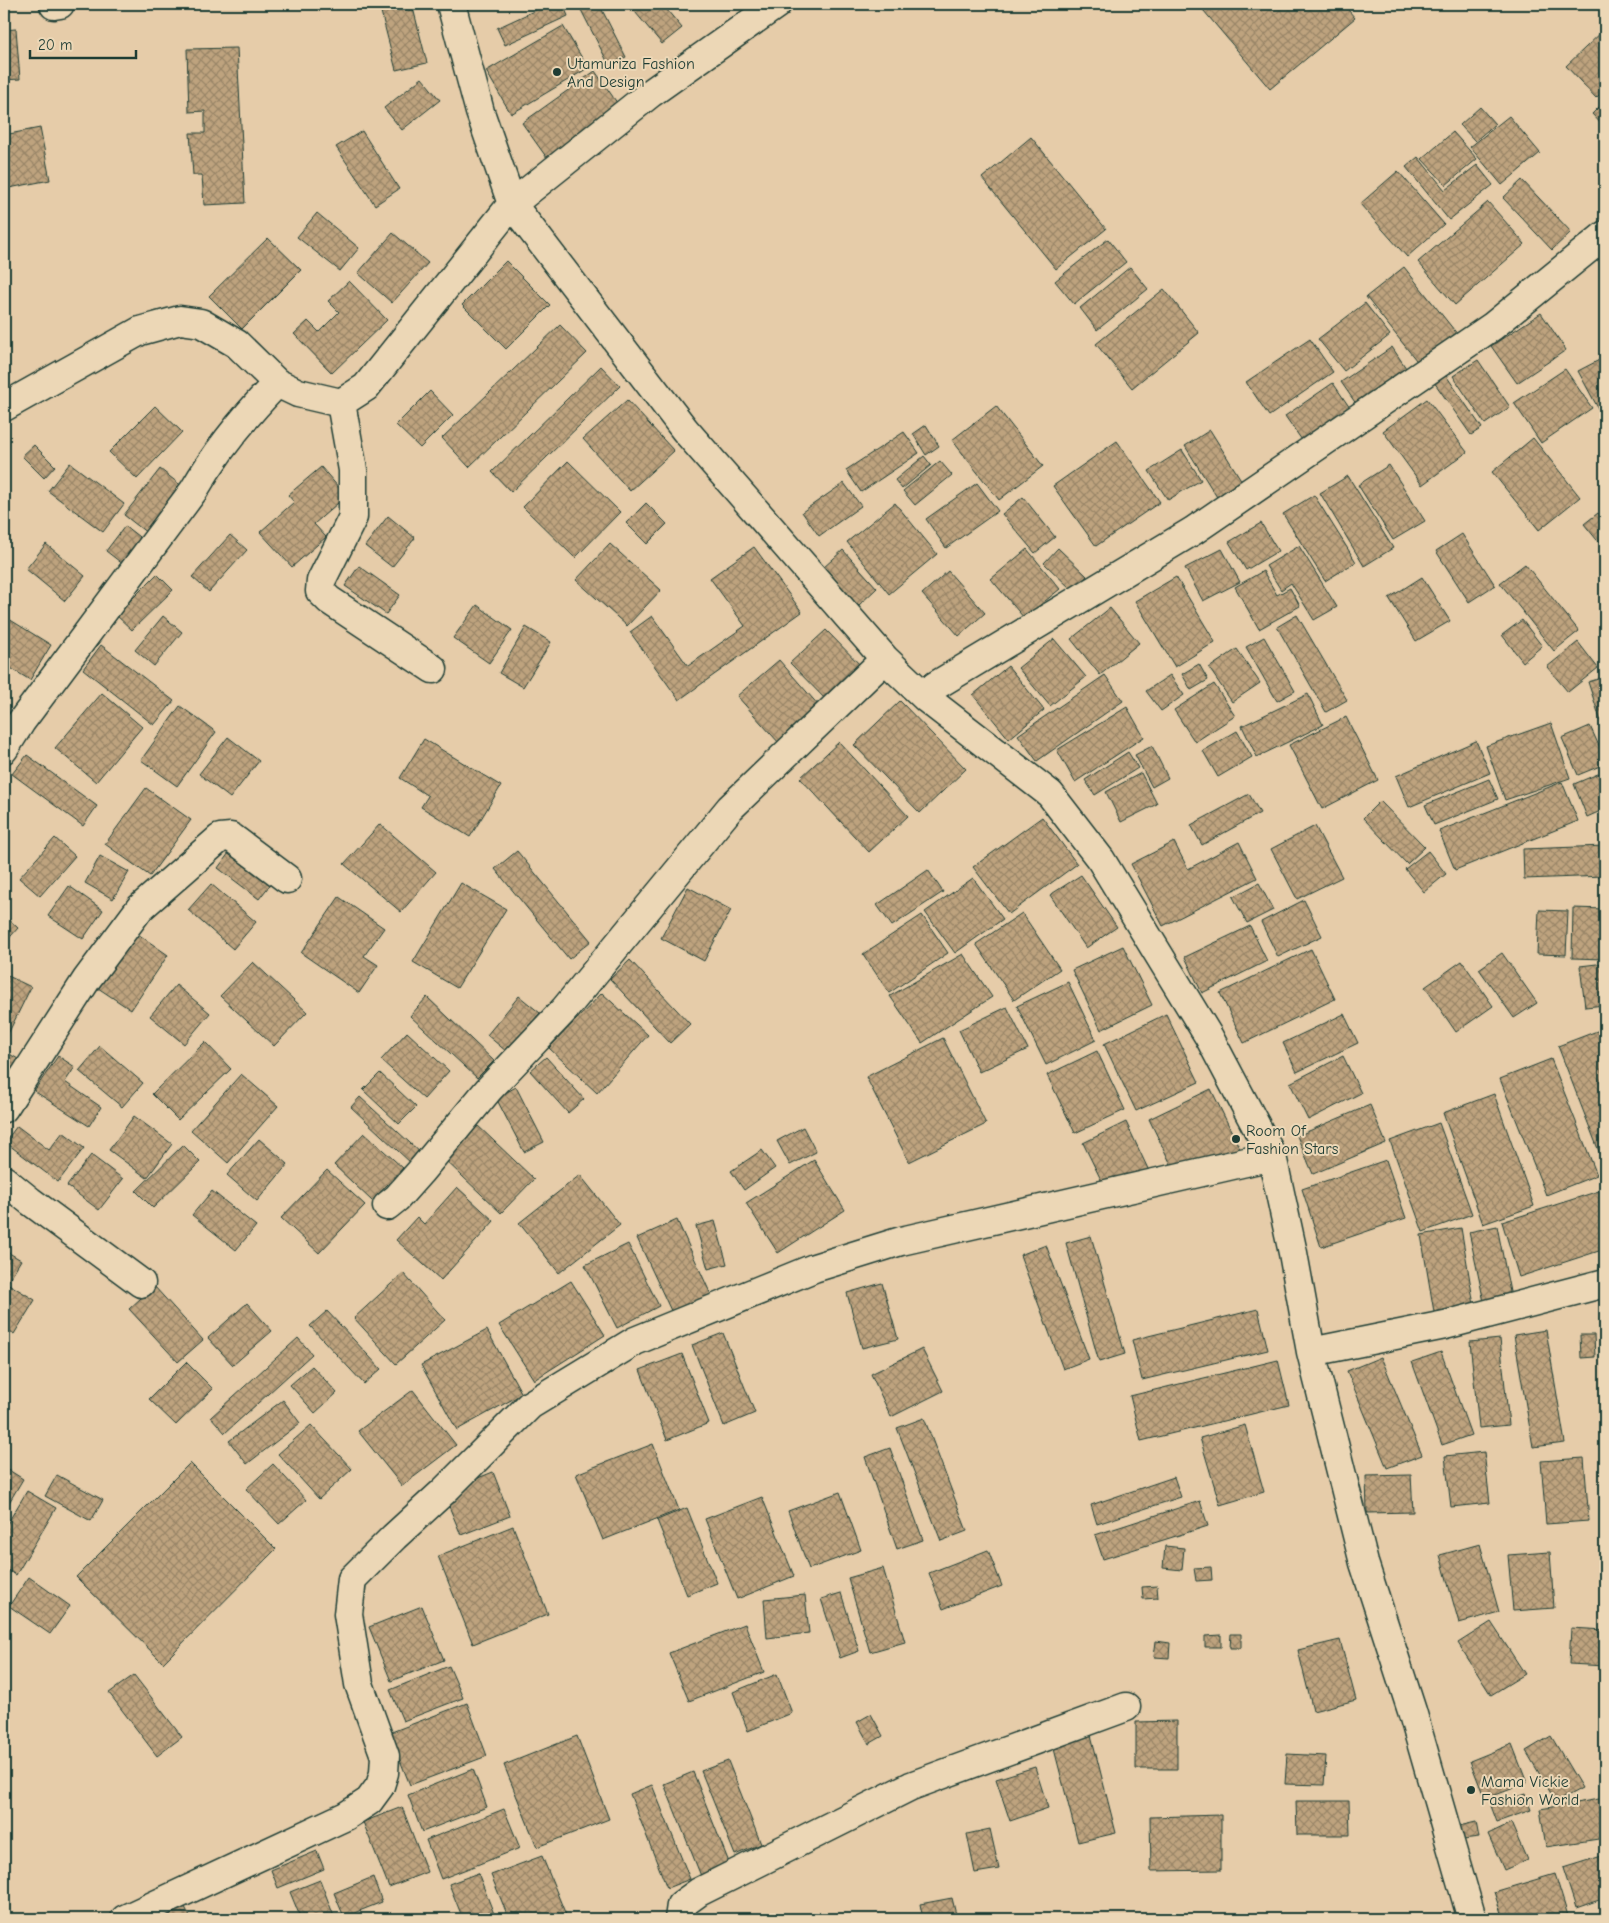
<svg xmlns="http://www.w3.org/2000/svg" width="1609" height="1923" font-family="'Comic Neue',sans-serif">
<style>
.building{fill:url(#building-cross-hatch);stroke:#1f3d34}
.lines{fill:none;stroke-linecap:round;stroke-linejoin:round}
.minor-casing{stroke:#1f3d34;stroke-width:31}
.minor{stroke:#ecd7b6;stroke-width:28}
.poi-dot{fill:#1f3d34;stroke:#ecd7b6;stroke-width:2}
.labels{text-anchor:middle;stroke-width:4;stroke-linejoin:round;paint-order:stroke}
.poi-label{font-size:16px;fill:#1f3d34;stroke:#ecd7b6;text-anchor:start}
</style>
<defs>
<pattern id="building-cross-hatch" width="8" height="8" patternUnits="userSpaceOnUse" patternTransform="scale(1.25)"><rect width="8" height="8" fill="#bea37e"/><path d="M0 0l8 8M0 8l8-8" fill="none" stroke="#9a8668"/></pattern>
</defs>
<rect width="100%" height="100%" fill="#e6cca9"/>
<filter id="ink" filterUnits="userSpaceOnUse"><feTurbulence type="fractalNoise" baseFrequency=".02" numOctaves="2"/><feDisplacementMap in="SourceGraphic" scale="10" xChannelSelector="R" yChannelSelector="G"/><feConvolveMatrix kernelMatrix="1 2 1 2 8 2 1 2 1" color-interpolation-filters="sRGB"/></filter>
<g filter="url(#ink)">
<!-- building -->
<path class="building" d="M379 4H412L427 63 396 70Z
M549 4H563L568 16 505 45 497 28Z
M578 4H599L626 57 609 65Z
M633 4H662L682 28 662 44 630 6Z
M1198 4H1343L1355 18 1270 89Z
M563 26 588 68 511 114 486 71Z
M16 29 20 79 4 80V30Z
M1605 29V89L1596 98 1566 66Z
M237 48 245 203 204 205 202 175H193L190 133H205V111L189 112 187 49Z
M595 71 620 107 547 158 522 123Z
M422 78 440 100 402 130 384 108Z
M1605 101V128L1592 114Z
M1480 107 1495 124 1475 141 1460 125Z
M1509 116 1540 153 1502 185 1470 147Z
M40 128 50 180 4 189V135Z
M362 131 399 189 375 205 336 147Z
M1453 132 1477 159 1446 185 1422 159Z
M1031 137 1106 229 1056 269 982 178Z
M1418 157 1445 190 1477 165 1493 185 1449 220 1406 167Z
M1398 171 1444 224 1407 257 1360 204Z
M1522 180 1571 232 1552 250 1503 198Z
M1488 202 1525 244 1455 305 1418 262Z
M317 213 359 248 340 271 297 237Z
M393 233 428 263 392 303 358 273Z
M268 238 301 270 242 329 209 296Z
M1108 239 1126 262 1074 304 1055 281Z
M506 261 550 305 506 349 462 305Z
M1130 267 1148 289 1097 330 1080 308Z
M1404 267 1458 335 1420 365 1366 297Z
M349 281 387 320 332 373 294 334 308 321 319 332 339 312 328 301Z
M1164 289 1199 333 1132 388 1096 344Z
M1365 303 1390 335 1344 371 1318 339Z
M1541 313 1566 350 1517 383 1491 346Z
M560 325 587 353 469 467 442 438Z
M1310 339 1333 372 1269 416 1246 382Z
M1392 347 1410 374 1359 408 1341 382Z
M1605 357V421L1578 371Z
M1478 360 1510 407 1485 424 1453 376Z
M601 366 620 386 511 492 492 472Z
M1565 369 1592 408 1541 443 1514 403Z
M1445 374 1482 428 1471 435 1434 382Z
M1333 383 1352 411 1304 443 1285 416Z
M430 391 453 415 420 448 396 425Z
M1427 399 1467 452 1422 485 1383 431Z
M627 400 674 451 630 491 583 439Z
M155 406 182 432 137 479 109 452Z
M996 406 1043 466 999 500 952 440Z
M926 425 939 446 926 455 913 434Z
M1210 430 1245 486 1220 502 1185 446Z
M904 432 919 453 861 492 846 470Z
M1533 438 1580 497 1539 530 1492 472Z
M1117 441 1160 502 1096 546 1053 486Z
M34 445 55 466 44 478 22 456Z
M1182 450 1201 480 1168 500 1149 471Z
M924 456 931 465 902 489 895 480Z
M568 461 620 512 575 558 523 507Z
M940 461 952 475 915 505 903 491Z
M70 463 124 504 103 532 48 491Z
M1389 465 1425 521 1393 540 1358 485Z
M321 467 346 496 314 524 326 537 292 567 260 532 294 502 288 495Z
M160 469 183 487 147 533 124 515Z
M1348 476 1393 548 1364 566 1320 493Z
M844 483 861 506 819 536 802 512Z
M977 483 998 511 946 548 926 519Z
M1314 495 1356 562 1325 581 1283 514Z
M1023 497 1055 537 1035 553 1002 514Z
M646 503 667 524 647 544 626 523Z
M895 503 937 554 889 594 847 542Z
M1598 513 1605 521V550L1584 524Z
M388 516 415 538 392 567 365 546Z
M1261 523 1278 551 1246 570 1229 542Z
M125 526 143 540 124 565 106 551Z
M1462 534 1495 585 1469 602 1436 551Z
M230 535 247 550 209 592 192 577Z
M46 544 85 576 65 601 26 569Z
M610 544 661 590 627 626 576 580Z
M1299 546 1337 607 1314 620 1291 583 1281 590 1266 566Z
M754 547 802 612 679 700 630 632 652 616 688 666 745 626 710 578Z
M1058 548 1087 576 1072 590 1044 563Z
M1027 549 1060 589 1024 618 991 579Z
M1222 549 1240 582 1203 601 1185 568Z
M843 550 877 588 858 606 823 568Z
M1525 564 1579 631 1554 651 1500 583Z
M359 566 400 595 386 614 345 586Z
M948 571 985 613 959 636 922 594Z
M1263 571 1277 595 1290 588 1300 606 1259 629 1235 587Z
M157 574 173 590 132 630 116 615Z
M1176 577 1215 642 1175 667 1135 601Z
M1422 577 1450 621 1416 641 1389 598Z
M477 605 512 630 489 663 453 638Z
M1110 608 1139 643 1100 675 1071 639Z
M1297 615 1347 700 1326 712 1277 627Z
M4 616 51 645 30 680 4 664Z
M163 616 182 632 154 666 135 650Z
M1522 620 1542 646 1523 662 1502 635Z
M526 627 551 642 523 687 499 673Z
M826 630 867 672 832 706 790 663Z
M1264 637 1295 691 1277 701 1246 647Z
M1054 639 1086 677 1050 706 1018 668Z
M1578 642 1598 668 1568 692 1547 667Z
M101 645 174 701 154 725 83 669Z
M1237 649 1260 683 1232 702 1209 668Z
M779 660 820 707 779 743 737 696Z
M1199 664 1208 680 1191 690 1182 674Z
M1008 666 1044 710 1009 739 973 695Z
M1105 675 1123 701 1037 761 1018 735Z
M1170 675 1184 695 1161 711 1146 691Z
M1605 677V734L1588 682Z
M1214 684 1235 716 1195 742 1174 710Z
M102 693 142 727 96 782 55 748Z
M1308 694 1323 725 1257 757 1242 726Z
M900 701 966 769 920 813 854 745Z
M180 706 216 732 177 786 141 760Z
M1127 707 1144 737 1075 782 1057 750Z
M1346 717 1378 780 1322 809 1289 745Z
M1551 723 1570 778 1505 800 1486 746Z
M1590 726 1605 759V764L1578 775 1562 738Z
M1237 731 1252 757 1218 777 1203 751Z
M228 737 259 761 230 798 199 774Z
M424 739 501 786 470 837 421 807 428 796 400 778Z
M1476 741 1490 773 1409 807 1396 776Z
M839 742 908 816 869 852 800 778Z
M1152 746 1168 778 1152 787 1135 755Z
M1128 752 1138 768 1095 795 1085 780Z
M27 755 97 806 83 826 12 774Z
M1605 771V809L1587 817 1574 784Z
M1141 773 1157 804 1121 822 1106 792Z
M1489 779 1498 799 1434 825 1425 805Z
M1562 782 1578 821 1455 870 1439 831Z
M146 788 191 820 150 876 105 844Z
M1249 794 1260 813 1202 845 1191 825Z
M1380 801 1425 847 1407 864 1363 818Z
M1042 817 1077 864 1009 914 973 867Z
M380 824 436 872 401 912 344 864Z
M1315 826 1342 877 1297 899 1271 849Z
M55 838 75 856 40 896 19 878Z
M1174 842 1188 869 1239 842 1257 878 1163 926 1131 864Z
M234 846 276 877 259 899 218 868Z
M1605 846V876L1524 879 1523 849Z
M517 851 591 941 569 959 495 869Z
M1428 851 1446 874 1424 892 1405 869Z
M100 856 129 872 113 899 85 883Z
M928 870 943 892 892 926 877 905Z
M1081 875 1117 927 1086 948 1050 895Z
M973 878 1003 919 955 953 925 912Z
M461 883 506 909 457 988 413 962Z
M1259 883 1273 910 1247 923 1233 897Z
M211 884 256 922 233 949 188 910Z
M69 886 103 910 83 939 48 916Z
M688 887 731 910 704 961 661 938Z
M339 897 384 928 364 956 378 965 359 993 301 953Z
M1304 900 1322 936 1278 957 1261 922Z
M1573 908 1605 909V959L1572 958Z
M1539 910 1568 911 1566 955 1537 954Z
M1022 913 1060 969 1014 1000 976 944Z
M4 915 18 928 4 944Z
M922 915 948 953 889 993 863 954Z
M1250 926 1267 961 1202 993 1185 957Z
M135 932 168 955 131 1010 98 988Z
M1123 946 1152 1005 1101 1030 1072 970Z
M1311 949 1335 999 1244 1043 1220 993Z
M1502 953 1537 1003 1514 1018 1479 969Z
M963 954 992 997 922 1043 890 996Z
M630 960 690 1024 670 1043 610 979Z
M1462 961 1493 1006 1456 1032 1425 987Z
M253 962 307 1012 274 1046 220 996Z
M1605 963V1005L1585 1007 1580 966Z
M4 974 31 987 6 1038 4 1037Z
M1068 982 1096 1040 1046 1065 1017 1006Z
M176 985 210 1013 184 1044 150 1016Z
M602 993 648 1035 597 1093 549 1048Z
M519 996 540 1013 507 1052 487 1035Z
M427 997 494 1061 477 1078 410 1016Z
M1007 1007 1028 1049 979 1072 959 1030Z
M1166 1014 1199 1082 1136 1111 1104 1044Z
M1344 1014 1358 1043 1297 1072 1283 1043Z
M1605 1028V1167L1558 1046Z
M407 1032 449 1071 424 1099 381 1060Z
M943 1038 986 1124 909 1162 866 1077Z
M205 1042 231 1069 178 1120 152 1094Z
M100 1046 143 1083 122 1107 79 1071Z
M4 1051 20 1060 4 1090Z
M1097 1051 1125 1110 1075 1133 1047 1075Z
M58 1056 75 1067 65 1082 101 1107 89 1126 34 1091Z
M1343 1056 1361 1093 1308 1120 1290 1083Z
M546 1057 584 1099 568 1113 530 1071Z
M1551 1059 1597 1175 1546 1195 1500 1079Z
M380 1073 416 1107 399 1124 363 1090Z
M241 1074 278 1106 228 1163 191 1130Z
M516 1087 544 1142 524 1152 496 1098Z
M1211 1089 1241 1151 1179 1181 1149 1119Z
M1494 1094 1534 1206 1483 1224 1443 1113Z
M360 1097 422 1154 412 1164 351 1107Z
M1370 1105 1386 1143 1313 1174 1297 1136Z
M134 1116 172 1144 147 1178 109 1150Z
M1126 1122 1149 1171 1107 1192 1083 1143Z
M475 1123 534 1179 501 1213 442 1157Z
M1439 1123 1472 1214 1423 1232 1390 1141Z
M17 1126 49 1150 63 1132 84 1148 58 1182 5 1142Z
M803 1127 816 1152 790 1165 777 1141Z
M364 1133 403 1168 372 1201 334 1165Z
M259 1139 288 1164 257 1201 227 1175Z
M183 1145 200 1162 153 1208 136 1191Z
M762 1150 775 1168 744 1190 731 1171Z
M91 1155 123 1179 99 1210 67 1186Z
M814 1160 845 1210 778 1253 746 1203Z
M1386 1160 1406 1218 1321 1247 1302 1189Z
M327 1170 365 1205 319 1253 281 1218Z
M580 1175 620 1225 559 1273 519 1223Z
M457 1187 494 1221 441 1280 396 1240 417 1217 424 1224Z
M1605 1189V1249L1519 1277 1502 1222Z
M212 1191 256 1226 236 1250 192 1215Z
M677 1220 712 1297 673 1315 637 1238Z
M715 1221 727 1264 708 1269 696 1226Z
M1497 1226 1511 1297 1484 1302 1469 1232Z
M1461 1228 1474 1305 1434 1312 1421 1235Z
M1091 1236 1125 1354 1099 1362 1066 1243Z
M628 1244 659 1306 617 1328 585 1265Z
M1046 1245 1089 1359 1063 1369 1020 1255Z
M4 1250 21 1260 7 1283 35 1300 14 1334 4 1327Z
M403 1273 445 1320 396 1364 354 1318Z
M571 1281 605 1335 534 1380 499 1325Z
M882 1283 898 1339 862 1348 847 1293Z
M154 1286 203 1340 178 1362 129 1309Z
M247 1303 272 1331 233 1365 208 1338Z
M1258 1309 1268 1350 1142 1380 1132 1340Z
M327 1311 381 1369 364 1384 310 1326Z
M487 1330 522 1394 457 1430 421 1365Z
M1546 1330 1565 1443 1533 1447 1514 1335Z
M723 1333 755 1413 724 1426 692 1345Z
M1580 1335H1594L1595 1357 1581 1358Z
M298 1338 312 1354 225 1433 211 1417Z
M1500 1339 1509 1425 1479 1428 1470 1342Z
M922 1349 943 1391 891 1417 871 1374Z
M1441 1352 1471 1435 1442 1445 1412 1362Z
M682 1354 709 1423 667 1440 640 1370Z
M1381 1357 1422 1455 1387 1468 1347 1371Z
M1278 1360 1289 1405 1141 1441 1130 1396Z
M186 1362 213 1389 176 1425 149 1399Z
M312 1366 337 1393 315 1413 290 1385Z
M413 1390 456 1445 402 1486 358 1431Z
M283 1400 300 1423 247 1464 229 1441Z
M924 1418 967 1531 941 1541 897 1428Z
M311 1425 352 1469 319 1499 278 1454Z
M1245 1425 1264 1492 1220 1505 1200 1438Z
M653 1444 679 1510 603 1540 576 1474Z
M890 1448 923 1540 897 1549 865 1457Z
M1484 1452 1490 1503 1451 1507 1445 1456Z
M1584 1458 1589 1521 1546 1524 1541 1461Z
M190 1463 276 1549 163 1663 76 1577Z
M273 1464 306 1500 279 1524 246 1489Z
M4 1467 23 1479 4 1511Z
M493 1472 510 1516 461 1535 443 1492Z
M57 1475 103 1500 91 1521 45 1496Z
M1411 1475 1413 1512 1367 1513 1366 1476Z
M1174 1477 1181 1497 1097 1524 1091 1505Z
M27 1491 56 1508 16 1575 4 1568V1529Z
M840 1492 861 1550 809 1569 788 1511Z
M762 1497 794 1576 737 1599 705 1519Z
M1200 1501 1208 1526 1103 1559 1095 1535Z
M687 1508 717 1583 687 1595 657 1520Z
M513 1526 548 1614 473 1644 438 1556Z
M1480 1544 1499 1612 1459 1623 1440 1555Z
M1165 1546 1184 1548 1182 1570 1163 1568Z
M988 1550 1002 1586 943 1609 929 1573Z
M1550 1552 1554 1608 1513 1611 1508 1555Z
M1211 1567 1212 1580 1196 1581 1194 1568Z
M883 1568 905 1642 870 1652 848 1578Z
M29 1577 70 1606 50 1634 9 1606Z
M1157 1586 1158 1598 1143 1599 1142 1587Z
M841 1593 859 1651 840 1658 821 1599Z
M805 1595 809 1633 767 1638 764 1599Z
M422 1606 444 1660 391 1681 369 1627Z
M1491 1622 1525 1674 1491 1695 1458 1643Z
M745 1624 764 1672 689 1701 669 1653Z
M1571 1628 1605 1630V1666L1569 1664Z
M1231 1634H1241V1648H1230Z
M1221 1635V1647H1205V1636Z
M1340 1640 1356 1700 1313 1711 1298 1650Z
M1156 1641 1170 1643 1169 1658 1154 1657Z
M449 1666 463 1698 403 1721 390 1690Z
M777 1674 792 1713 748 1731 733 1692Z
M134 1675 182 1737 157 1756 109 1693Z
M467 1703 487 1756 410 1785 389 1733Z
M871 1714 883 1736 869 1744 857 1722Z
M1177 1721V1769H1136V1722Z
M1091 1735 1116 1833 1078 1842 1053 1745Z
M577 1736 609 1819 537 1847 504 1765Z
M1551 1736 1582 1788 1556 1802 1526 1751Z
M1512 1744 1527 1783 1485 1799 1470 1761Z
M1287 1754 1326 1756 1324 1785 1285 1784Z
M728 1761 761 1844 735 1855 701 1771Z
M1035 1767 1048 1808 1010 1821 996 1779Z
M473 1769 487 1807 422 1832 408 1795Z
M693 1772 730 1865 701 1876 664 1784Z
M652 1785 690 1879 667 1888 630 1794Z
M1525 1794 1531 1810 1497 1822 1491 1806Z
M1605 1798V1838L1546 1847 1540 1809Z
M1296 1801H1349L1350 1835H1297Z
M402 1807 427 1872 389 1887 363 1822Z
M504 1809 520 1848 441 1879 426 1840Z
M1221 1815V1870L1151 1871 1150 1817Z
M1476 1822 1479 1838 1463 1840 1459 1826Z
M1511 1823 1527 1860 1504 1870 1488 1834Z
M990 1829 999 1869 975 1873 967 1834Z
M317 1851 324 1869 278 1888 271 1870Z
M1605 1855V1898L1576 1908 1563 1868Z
M542 1856 566 1915 556 1919H509L491 1875Z
M478 1873 496 1919H463L449 1884Z
M1555 1874 1569 1919H1503L1494 1892Z
M373 1877 382 1902 344 1917 334 1893Z
M320 1880 335 1919H301L290 1892Z
M952 1898 957 1919H923L920 1904Z
M184 1905 191 1919H151Z"/>
<g class="lines">
<!-- minor casing -->
<g class="minor-casing">
<path id="minor" d="M451 4 480 112 512 204 685 430 885 659 927 699 1050 794 1101 860 1209 1037 1272 1156 1293 1253 1311 1352 1364 1563 1412 1711 1472 1919
M54 5 60 4
M341 403 353 470V517L321 581 320 591 329 600 433 669
M4 407 140 331 180 320 201 323 237 344 277 383 298 393 341 403 366 387 512 204 651 93 777 4
M927 699 935 686 1193 531 1493 326 1605 235
M4 749 21 722 194 490C217 450 245 416 277 383
M4 1108 87 979 140 908 220 838 231 837 287 879
M4 1180 30 1201 141 1283
M387 1206 397 1198 420 1172 489 1089 564 1010 730 808 885 659
M1311 1352 1445 1325 1605 1283
M125 1919 346 1816 369 1801 380 1786 384 1773 385 1756 359 1684 348 1614 352 1579 394 1537 443 1492 530 1405 635 1341 814 1268 901 1241 1272 1156
M679 1919 681 1905 699 1892 911 1786 1126 1707"/>
</g>
<!-- minor -->
<use href="#minor" class="minor"/>
</g>
</g>
<!-- markers -->
<g class="poi-dot">
<circle cx="557" cy="72" r="5"/>
<circle cx="1236" cy="1139" r="5"/>
<circle cx="1471" cy="1790" r="5"/>
</g>
<g class="labels">
<!-- poi labels -->
<g class="poi-label">
<text x="567" y="69">Utamuriza Fashion<tspan x="567" dy="18">And Design</tspan></text>
<text x="1246" y="1136">Room Of<tspan x="1246" dy="18">Fashion Stars</tspan></text>
<text x="1481" y="1787">Mama Vickie<tspan x="1481" dy="18">Fashion World</tspan></text>
</g>
</g>
<!-- margin -->
<rect width="1609" height="1923" fill="none" stroke="#ecd7b6" stroke-width="20"/>
<rect x="10" y="10" width="1589" height="1903" fill="none" stroke="#1f3d34" stroke-width="2" filter="url(#ink)"/>
<!-- scale -->
<path d="M30 50v8h106v-8" fill="none" stroke="#1f3d34" stroke-width="2.5"/>
<text x="38" y="50" font-size="15" fill="#1f3d34" stroke="#ecd7b6" stroke-width="4" paint-order="stroke">20 m</text>
</svg>
